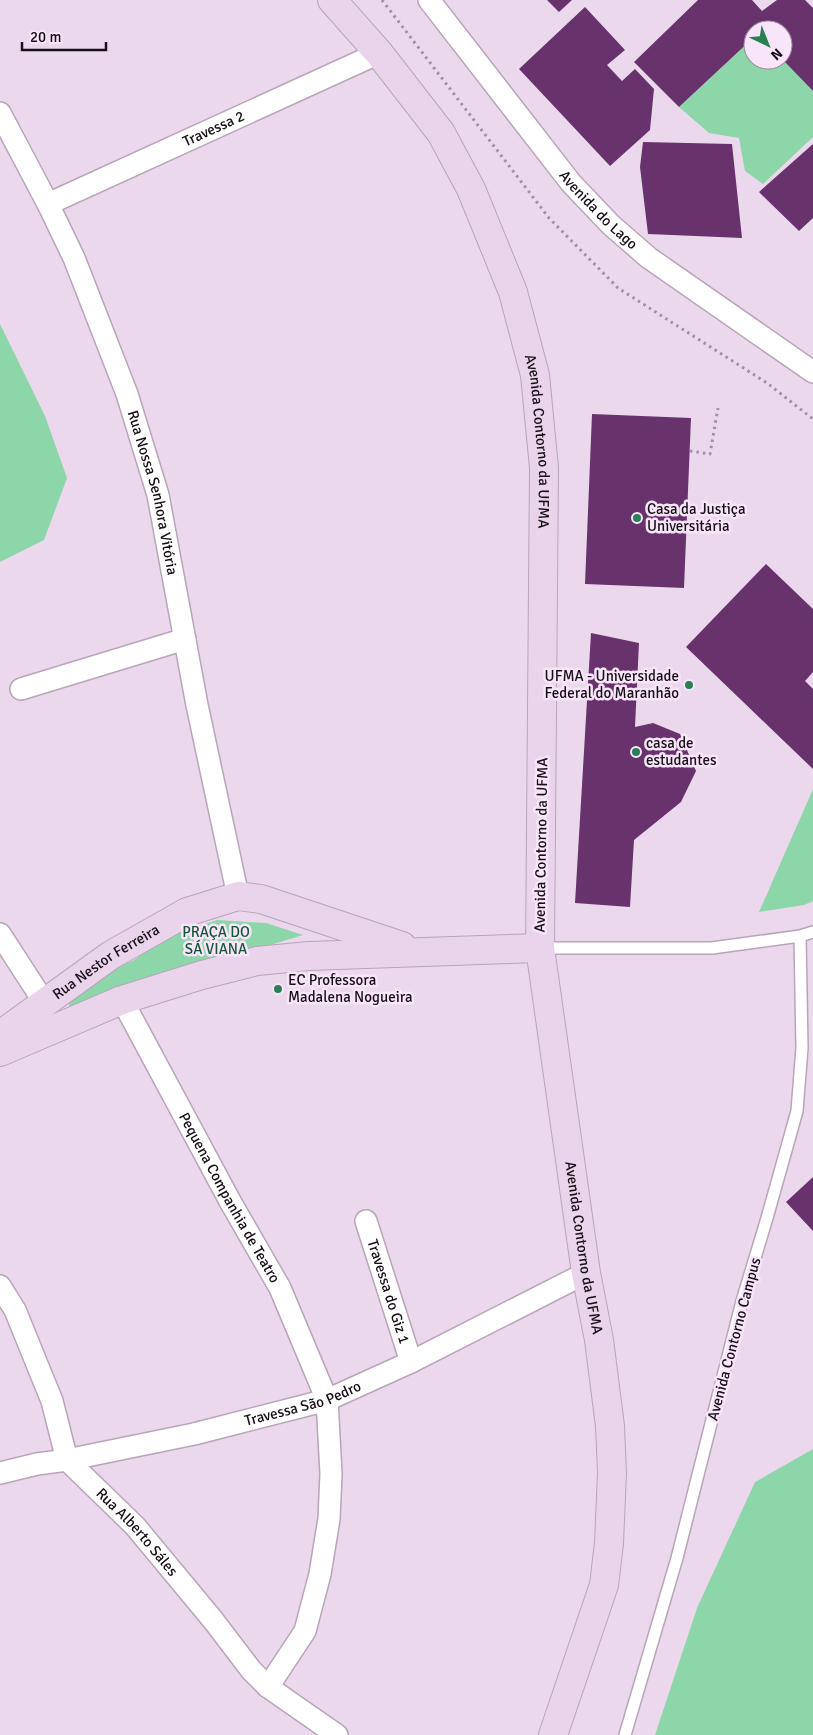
<svg xmlns="http://www.w3.org/2000/svg" width="813" height="1735" font-family="Signika,sans-serif">
<style>
.green{fill:#8dd6aa}
.building{fill:#68326d}
.lines{fill:none;stroke-linecap:round;stroke-linejoin:round}
.lane-casing{stroke:#b8a5b9;stroke-width:14}
.street-casing{stroke:#b8a5b9;stroke-width:24}
.secondary-casing{stroke:#b8a5b9;stroke-width:30}
.path{stroke:#a091a1;stroke-width:3;stroke-dasharray:2.5 4;stroke-linecap:butt}
.lane{stroke:#fff;stroke-width:11}
.street{stroke:#fff;stroke-width:21}
.secondary{stroke:#e9d4ec;stroke-width:28}
.poi-dot{fill:#298054;stroke:#f9e5fa;stroke-width:2}
.labels{text-anchor:middle;stroke-width:5;stroke-linejoin:round;paint-order:stroke}
.street-label{font-size:15px;fill:#160f16;stroke:#f9e5fa}
.poi-label{font-size:15px;fill:#160f16;stroke:#f9e5fa;text-anchor:start}
.park-label{font-size:15px;fill:#155837;stroke:#f9e5fa}
</style>
<rect width="100%" height="100%" fill="#ecd8ed"/>
<!-- green -->
<path class="green" d="M753 38V60H783L813 91V137L763 184 745 171 739 138 709 133 679 107Z
M0 324 45 416 67 478 44 540 0 562Z
M813 789V901L804 905 759 912Z
M217 920 266 923 303 935 221 960 78 1008 70 1007 67 1000 83 983 134 960 168 936Z
M813 1449V1735H655L697 1608 755 1482Z"/>
<!-- building -->
<path class="building" d="M547 0H572L559 12Z
M698 0H752L762 11 777 0H805L813 8V91L783 60V30H753V38L679 107 634 62Z
M585 7 625 50 607 65 622 81 635 69 654 89 650 130 610 166 519 69Z
M643 142 732 144 742 238 648 234 640 167Z
M813 144V218L799 231 759 192Z
M592 414 691 418 684 588 585 584Z
M766 564 813 609V672L805 681 813 689V769L686 647Z
M591 633 639 643 635 727 653 723 680 734 696 771 681 802 634 840 630 907 575 903Z
M813 1177V1231L786 1202Z"/>
<g class="lines">
<!-- lane casing -->
<g class="lane-casing">
<path id="lane" d="M540 948H712L800 936 813 932
M625 1735 677 1558 742 1301 767 1218 797 1111 802 1048 800 936"/>
</g>
<!-- street casing -->
<g class="street-casing">
<g id="street">
<path id="s1" d="M429 0 571 183 611 225 649 258 813 372"/>
<path id="s2" d="M0 113 48 204 74 258 127 394 158 495 197 705 238 896"/>
<path id="s3" d="M48 204 379 53"/>
<path d="M21 689 185 639"/>
<path d="M0 934 44 1002"/>
<path id="s4" d="M122 1000 231 1203 280 1288 327 1400 331 1474 329 1519 320 1574 305 1631 268 1687"/>
<path id="s5" d="M366 1221 411 1362"/>
<path id="s6" d="M0 1286 15 1310 52 1401 67 1460 135 1526 213 1620 251 1670 268 1687 337 1735"/>
<path id="s7" d="M0 1473 37 1464 67 1460 194 1434 327 1400 411 1362 586 1273"/>
</g>
</g>
<!-- secondary casing -->
<g class="secondary-casing">
<g id="secondary">
<path id="s8" d="M332 0 379 53 441 133 471 189 513 292 535 375 544 468 540 948 586 1273 599 1340 610 1426 612 1473 609 1543 604 1585 553 1735"/>
<path id="s9" d="M0 1035 111 955 187 912 238 896 261 899 402 946"/>
<path d="M0 1052 122 1000 202 975 257 961 309 956 540 948"/>
</g>
</g>
<!-- path -->
<path class="path" d="M382 0 549 218 618 288 767 383 813 419
M690 451 710 454 718 408"/>
<!-- lane -->
<use href="#lane" class="lane"/>
<!-- street -->
<use href="#street" class="street"/>
<!-- secondary -->
<use href="#secondary" class="secondary"/>
</g>
<!-- markers -->
<g class="poi-dot">
<circle cx="637" cy="518" r="5"/>
<circle cx="689" cy="685" r="5"/>
<circle cx="636" cy="752" r="5"/>
<circle cx="278" cy="989" r="5"/>
</g>
<g class="labels">
<!-- street labels -->
<g class="street-label">
<text dy="5" stroke="none"><textPath href="#s3" startOffset="182">Travessa 2</textPath></text>
<text dy="5" stroke="none"><textPath href="#s1" startOffset="270">Avenida do Lago</textPath></text>
<text dy="5" stroke="none"><textPath href="#s8" startOffset="499">Avenida Contorno da UFMA</textPath></text>
<text dy="5" stroke="none"><textPath href="#s2" startOffset="411">Rua Nossa Senhora Vitória</textPath></text>
<text transform="translate(541 845) rotate(-89)" y="5">Avenida Contorno da UFMA</text>
<text dy="5" stroke="none"><textPath href="#s9" startOffset="129">Rua Nestor Ferreira</textPath></text>
<text dy="5" stroke="none"><textPath href="#s4" startOffset="225">Pequena Companhia de Teatro</textPath></text>
<text dy="5" stroke="none"><textPath href="#s8" startOffset="1309">Avenida Contorno da UFMA</textPath></text>
<text dy="5" stroke="none"><textPath href="#s5" startOffset="74">Travessa do Giz 1</textPath></text>
<text transform="translate(734 1339) rotate(-75)" y="5">Avenida Contorno Campus</text>
<text dy="5" stroke="none"><textPath href="#s7" startOffset="311">Travessa São Pedro</textPath></text>
<text dy="5" stroke="none"><textPath href="#s6" startOffset="288">Rua Alberto Sáles</textPath></text>
</g>
<!-- poi labels -->
<g class="poi-label">
<text x="647" y="514">Casa da Justiça<tspan x="647" dy="17">Universitária</tspan></text>
<text x="679" y="681" text-anchor="end">UFMA - Universidade<tspan x="679" dy="17">Federal do Maranhão</tspan></text>
<text x="646" y="748">casa de<tspan x="646" dy="17">estudantes</tspan></text>
<text x="288" y="985">EC Professora<tspan x="288" dy="17">Madalena Nogueira</tspan></text>
</g>
<!-- park labels -->
<g class="park-label">
<text x="216" y="937">PRAÇA DO<tspan x="216" dy="17">SÁ VIANA</tspan></text>
</g>
</g>
<!-- north arrow -->
<g transform="translate(768 45) rotate(137)"><circle r="24" fill="#f9e5fa" stroke="#9e8f9f"/>
<path d="M0-4L9 19L0 12L-9 19Z" fill="#298054"/>
<text y="-8" font-size="14" font-weight="bold" text-anchor="middle" fill="#160f16">N</text>
</g>
<!-- scale -->
<path d="M22 42v8h84v-8" fill="none" stroke="#160f16" stroke-width="2.5"/>
<text x="30" y="42" font-size="15" fill="#160f16" stroke="#f9e5fa" stroke-width="4" paint-order="stroke">20 m</text>
</svg>
